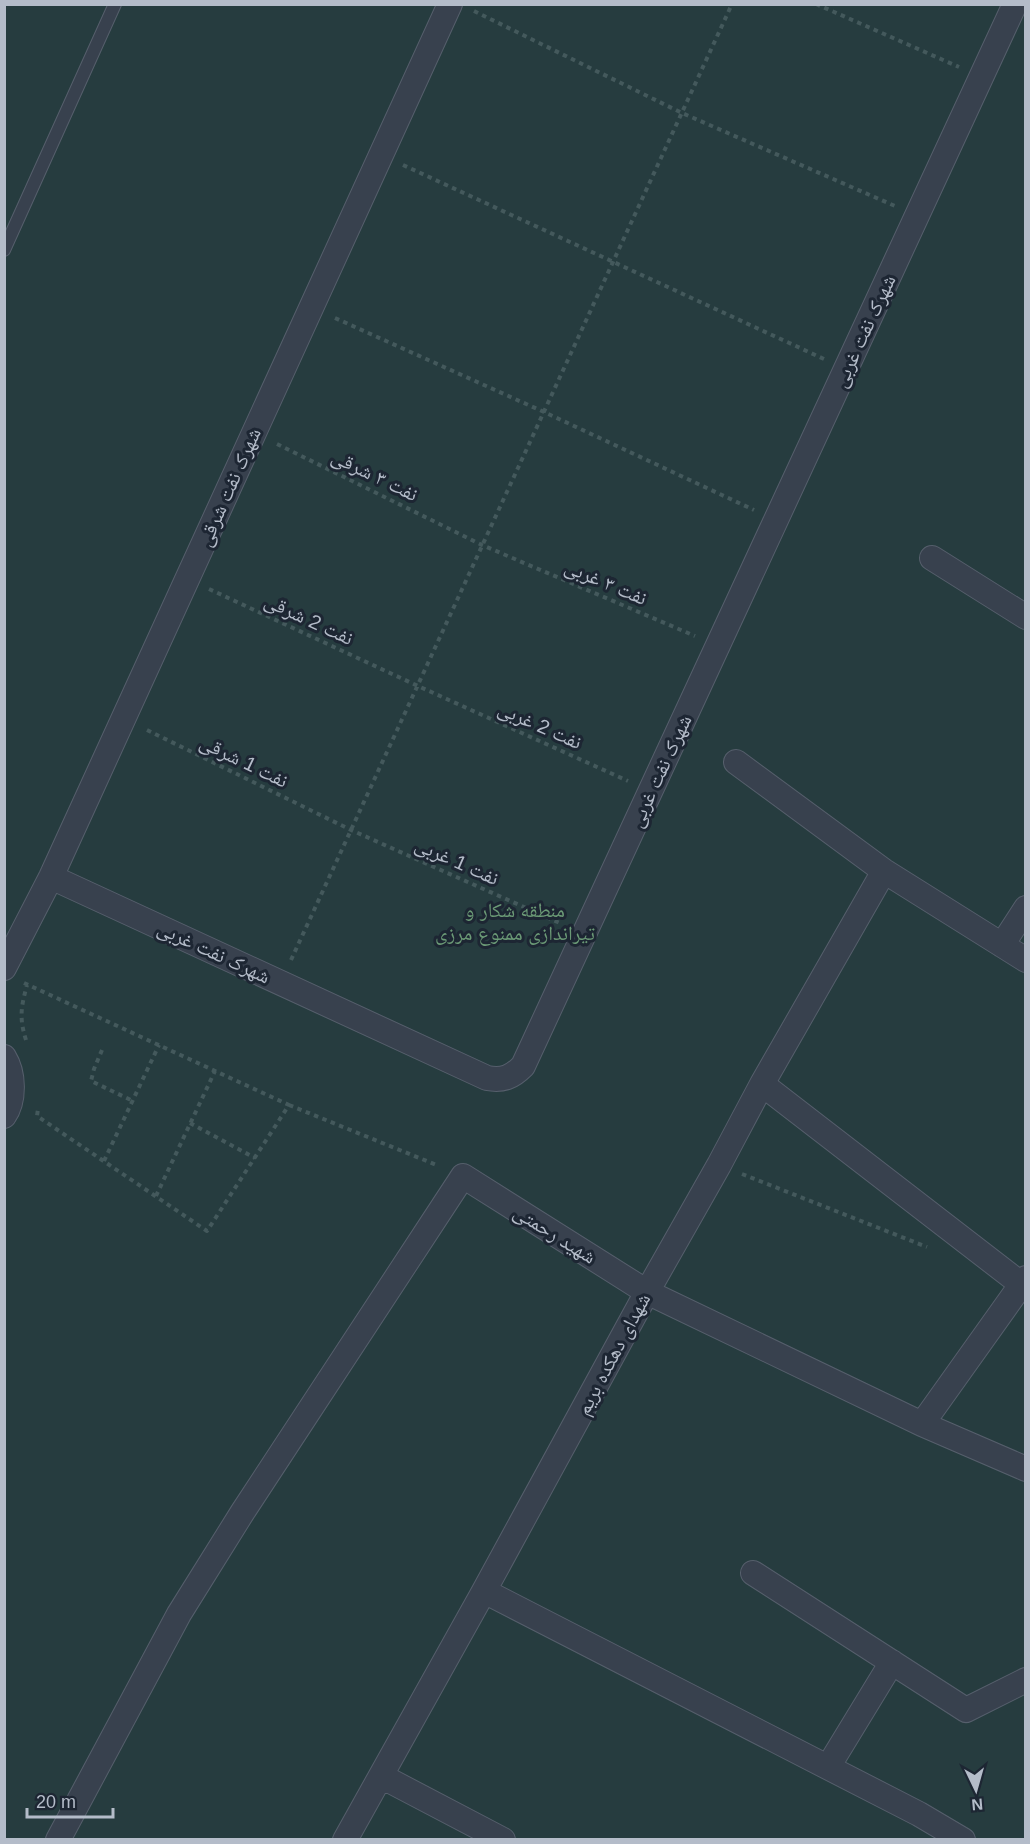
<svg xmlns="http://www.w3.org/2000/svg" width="1030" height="1844" font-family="Arial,'Noto Naskh Arabic',sans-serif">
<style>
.green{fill:#263c3f}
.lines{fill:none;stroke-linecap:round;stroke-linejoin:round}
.lane-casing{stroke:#565f6c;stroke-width:14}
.street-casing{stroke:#565f6c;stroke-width:26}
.path{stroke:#44595c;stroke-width:4;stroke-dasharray:4.5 4.5;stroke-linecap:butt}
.lane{stroke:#38414e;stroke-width:12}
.street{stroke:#38414e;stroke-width:24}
.labels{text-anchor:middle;stroke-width:6;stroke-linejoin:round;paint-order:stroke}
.street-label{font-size:20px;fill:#b4bcc9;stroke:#1d2633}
.park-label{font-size:20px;fill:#6b9a76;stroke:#1d2633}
</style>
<rect width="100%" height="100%" fill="#242f3e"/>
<!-- green -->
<path class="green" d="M5 5H1025V1839L5 1840Z"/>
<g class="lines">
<!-- lane casing -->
<g class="lane-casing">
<path id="lane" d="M4 250 115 4"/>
</g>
<!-- street casing -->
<g class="street-casing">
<path id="street" d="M932 558 1026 617
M736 762 884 871 1026 960
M51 877 487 1078C503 1081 512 1077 523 1066L1015 4
M1002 945 1026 908
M4 968 51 877 450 4
M4 1057C14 1073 15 1100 4 1116
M762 1084 1021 1284
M922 1424 1026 1278
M753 1573 966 1710 1026 1680
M484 1591 919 1814 963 1840
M828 1767 892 1662
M381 1776 503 1840
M58 1840 179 1614 242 1513 463 1176 647 1292 922 1424 1026 1469
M345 1840 484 1591 647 1292 719 1165 762 1084 884 871"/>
</g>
<!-- path -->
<path class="path" d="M816 4 959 67
M474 11 682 113 895 206
M403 165 824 359
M335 318 544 412 754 510
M277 444 482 545 695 636
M209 589 418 686 628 781
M147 730 351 830 562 924
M291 960 732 4
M24 983 289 1105 207 1231 37 1116 38 1109
M26 1040C19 1018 21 1007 27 985
M102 1050 94 1069 91 1081 133 1101
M289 1105 439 1166
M190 1123 255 1158
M104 1161 159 1045
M742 1174 927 1247
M156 1196 215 1071"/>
<!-- lane -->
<use href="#lane" class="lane"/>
<!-- street -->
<use href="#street" class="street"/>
</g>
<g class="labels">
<!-- street labels -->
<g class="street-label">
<text transform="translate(864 331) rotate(-65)" y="7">شهرک نفت غربی</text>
<text transform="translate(375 475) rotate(26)" y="7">نفت ۳ شرقی</text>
<text transform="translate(229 487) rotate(-66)" y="7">شهرک نفت شرقی</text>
<text transform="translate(606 582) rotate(23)" y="7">نفت ۳ غربی</text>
<text transform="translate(309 619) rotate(25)" y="7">نفت 2 شرقی</text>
<text transform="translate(540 725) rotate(24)" y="7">نفت 2 غربی</text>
<text transform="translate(244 761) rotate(26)" y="7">نفت 1 شرقی</text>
<text transform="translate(660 771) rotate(-65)" y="7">شهرک نفت غربی</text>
<text transform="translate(457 861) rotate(24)" y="7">نفت 1 غربی</text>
<text transform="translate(214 952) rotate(25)" y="7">شهرک نفت غربی</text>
<text transform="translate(555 1234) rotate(32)" y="7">شهید رحمتی</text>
<text transform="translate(613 1354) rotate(-62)" y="7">شهدای دهکده بریم</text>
</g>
<!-- park labels -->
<g class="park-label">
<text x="515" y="917">منطقه شکار و<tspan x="515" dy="23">تیراندازی ممنوع مرزی</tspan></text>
</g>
</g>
<!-- border -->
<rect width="1030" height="1844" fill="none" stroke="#b4bcc9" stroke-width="12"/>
<!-- north arrow -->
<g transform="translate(976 1790) rotate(175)" stroke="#1d2633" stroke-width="4.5" paint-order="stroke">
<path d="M0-4.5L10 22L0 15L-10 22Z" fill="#b4bcc9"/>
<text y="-9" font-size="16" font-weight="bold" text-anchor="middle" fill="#b4bcc9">N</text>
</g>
<!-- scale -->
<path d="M27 1808v9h86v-9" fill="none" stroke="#b4bcc9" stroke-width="3"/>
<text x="36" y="1808" font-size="18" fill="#b4bcc9" stroke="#1d2633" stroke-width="4.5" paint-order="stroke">20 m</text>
</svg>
